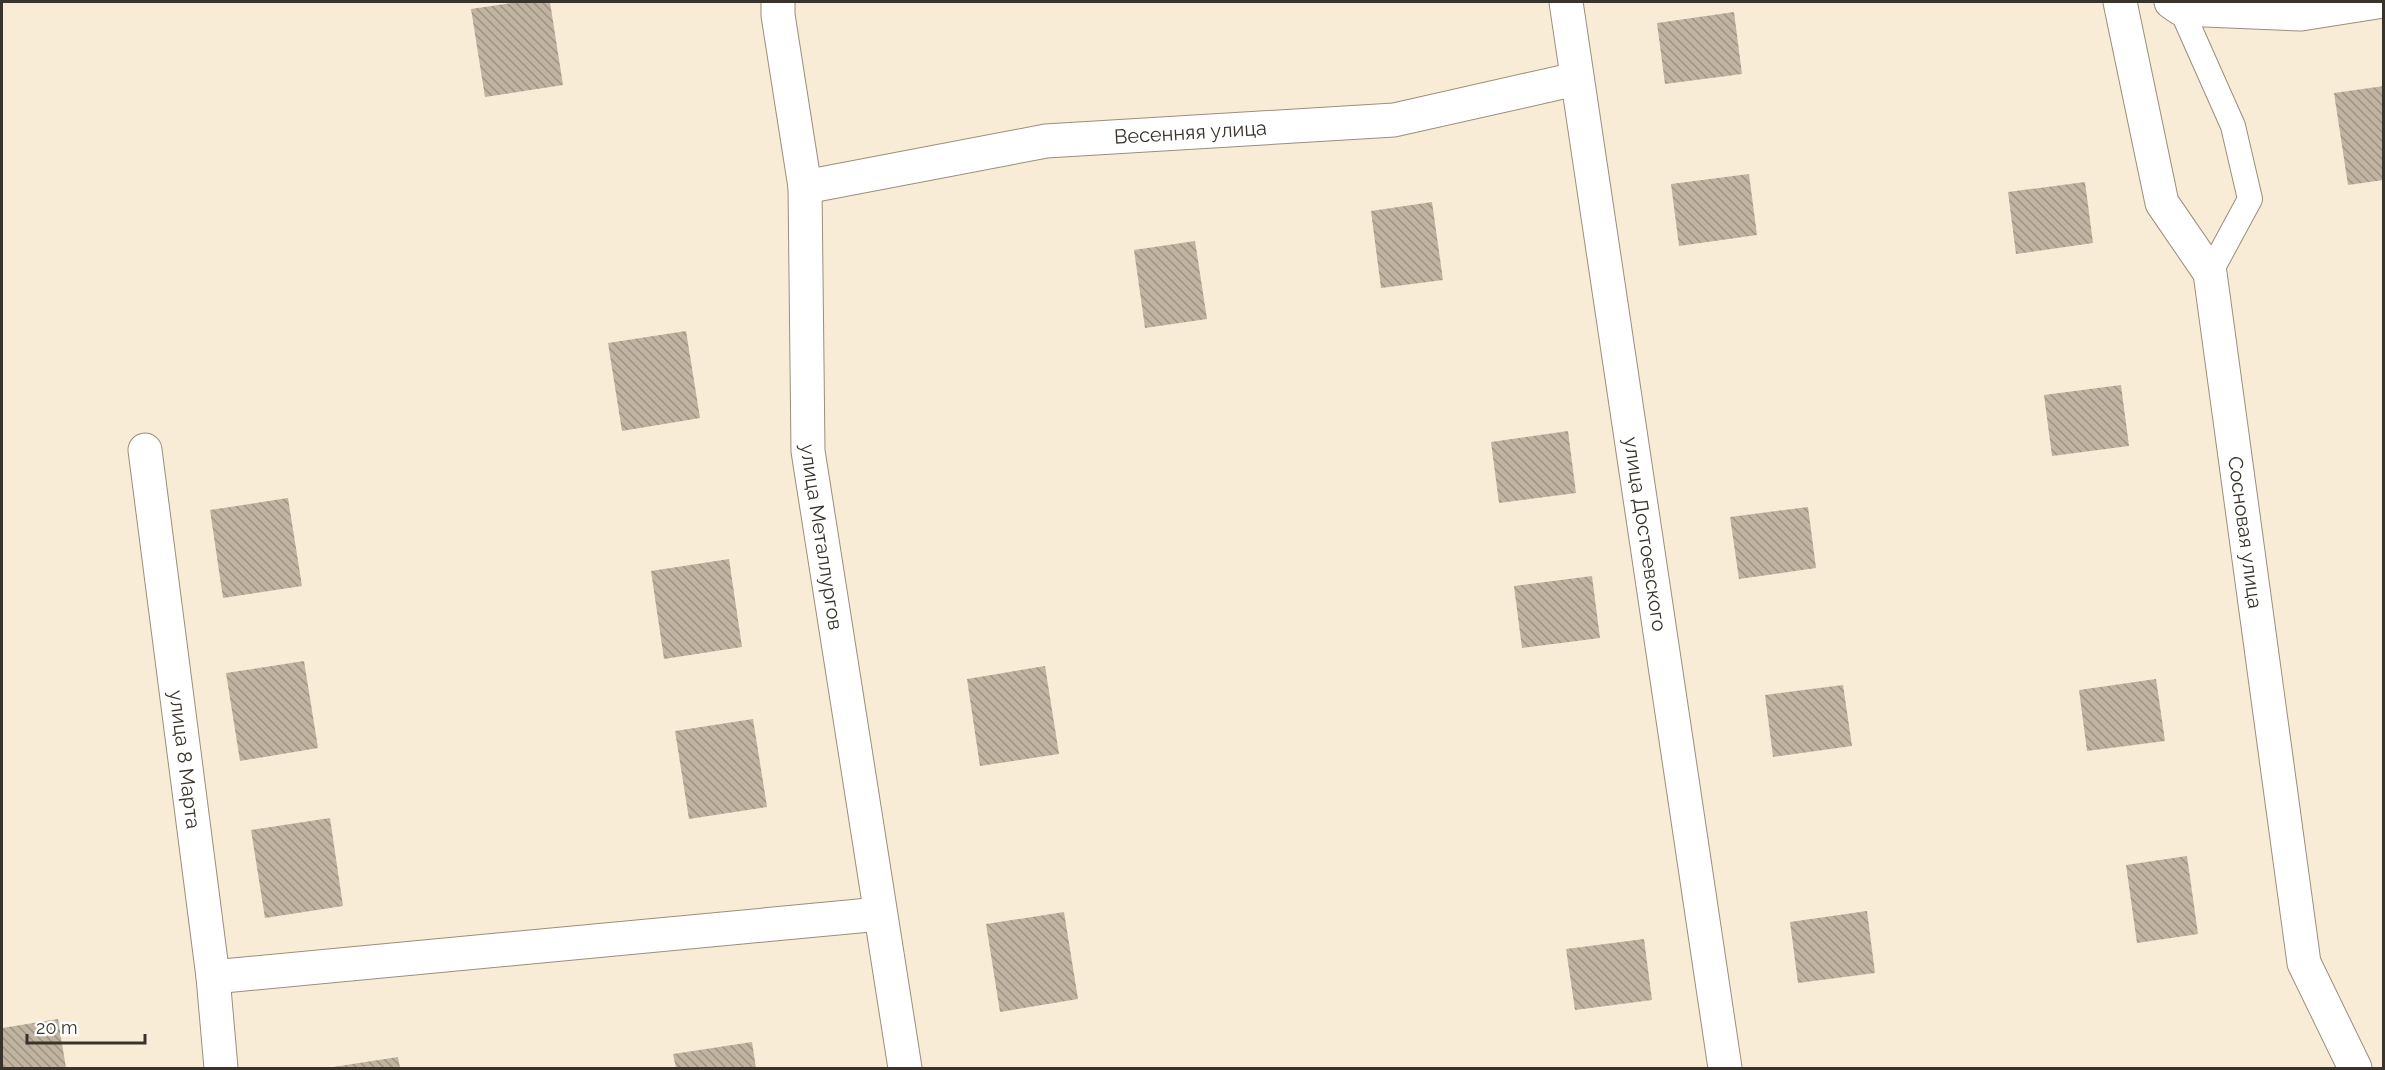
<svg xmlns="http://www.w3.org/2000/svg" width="2385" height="1070" font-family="Raleway,sans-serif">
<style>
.building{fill:url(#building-back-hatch)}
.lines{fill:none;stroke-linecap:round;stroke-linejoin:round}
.service-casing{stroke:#9a8e7c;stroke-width:26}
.minor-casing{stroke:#9a8e7c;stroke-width:35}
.service{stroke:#fff;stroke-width:24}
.minor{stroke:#fff;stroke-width:33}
.labels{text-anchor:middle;stroke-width:6;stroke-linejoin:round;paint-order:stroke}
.street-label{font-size:20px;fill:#38332b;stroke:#fff}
</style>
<defs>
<pattern id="building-back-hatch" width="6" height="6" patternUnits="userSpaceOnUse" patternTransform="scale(1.5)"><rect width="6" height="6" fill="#c0b4a0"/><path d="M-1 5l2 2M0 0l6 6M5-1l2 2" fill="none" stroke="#9d9383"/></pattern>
</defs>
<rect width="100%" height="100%" fill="#f9ecd7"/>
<!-- building -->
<path class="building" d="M519 2H550L563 85 485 97 471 9Z
M1734 12 1742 74 1665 84 1657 23Z
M2384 86V180L2348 185 2334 93Z
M1749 174 1757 235 1679 246 1671 184Z
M2085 182 2093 243 2016 254 2008 192Z
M1432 202 1443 280 1381 288 1371 211Z
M1195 241 1207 319 1145 328 1134 250Z
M686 331 700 418 622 431 608 343Z
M2121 385 2129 446 2052 456 2044 395Z
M1568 431 1576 493 1499 503 1491 442Z
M288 498 302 586 223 598 210 510Z
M1808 507 1816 568 1739 579 1730 517Z
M729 559 742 647 664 659 651 571Z
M1592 576 1600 638 1522 648 1514 586Z
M304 661 318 748 240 761 226 673Z
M1045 666 1059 754 980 766 967 679Z
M2156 679 2165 741 2087 751 2079 690Z
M1843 685 1852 746 1773 757 1765 695Z
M753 719 767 807 689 819 675 731Z
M330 818 343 906 265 918 251 830Z
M2187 856 2198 934 2137 943 2126 865Z
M1867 911 1875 973 1798 983 1790 922Z
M1064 912 1078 999 1000 1012 986 924Z
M1644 939 1652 1000 1575 1010 1566 949Z
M58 1019 66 1068H2V1028Z
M752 1042 756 1068H676L673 1054Z
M398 1057 400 1068H333V1067Z"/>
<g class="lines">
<!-- service casing -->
<g class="service-casing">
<path id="service" d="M2181 9 2233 126 2250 199 2210 273"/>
</g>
<!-- minor casing -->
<g class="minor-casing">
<g id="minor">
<path id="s1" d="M778 2V15L805 187 808 451 905 1068"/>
<path id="s2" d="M1566 2 1725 1068"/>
<path id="s3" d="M2120 2 2162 203 2210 273 2304 963 2355 1068"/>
<path d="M2171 2 2181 9 2301 14 2377 2"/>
<path id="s4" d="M805 187 1046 141 1394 120 1576 79"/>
<path id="s5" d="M145 450 213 977 221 1068"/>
<path d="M213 977 880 914"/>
</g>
</g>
<!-- service -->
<use href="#service" class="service"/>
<!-- minor -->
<use href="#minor" class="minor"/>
</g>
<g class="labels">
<!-- street labels -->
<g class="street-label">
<text dy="7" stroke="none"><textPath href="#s4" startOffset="390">Весенняя улица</textPath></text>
<text dy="7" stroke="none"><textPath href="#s3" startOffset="552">Сосновая улица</textPath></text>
<text dy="7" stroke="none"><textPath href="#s2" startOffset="538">улица Достоевского</textPath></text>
<text dy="7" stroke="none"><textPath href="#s1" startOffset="538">улица Металлургов</textPath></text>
<text dy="7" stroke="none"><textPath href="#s5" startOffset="312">улица 8 Марта</textPath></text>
</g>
</g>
<!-- border -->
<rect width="2385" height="1070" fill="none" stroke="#38332b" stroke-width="6"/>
<!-- scale -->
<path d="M27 1034v9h118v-9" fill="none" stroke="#38332b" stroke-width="3"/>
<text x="36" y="1034" font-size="18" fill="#38332b" stroke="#ffffff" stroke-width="4.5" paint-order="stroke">20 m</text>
</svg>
